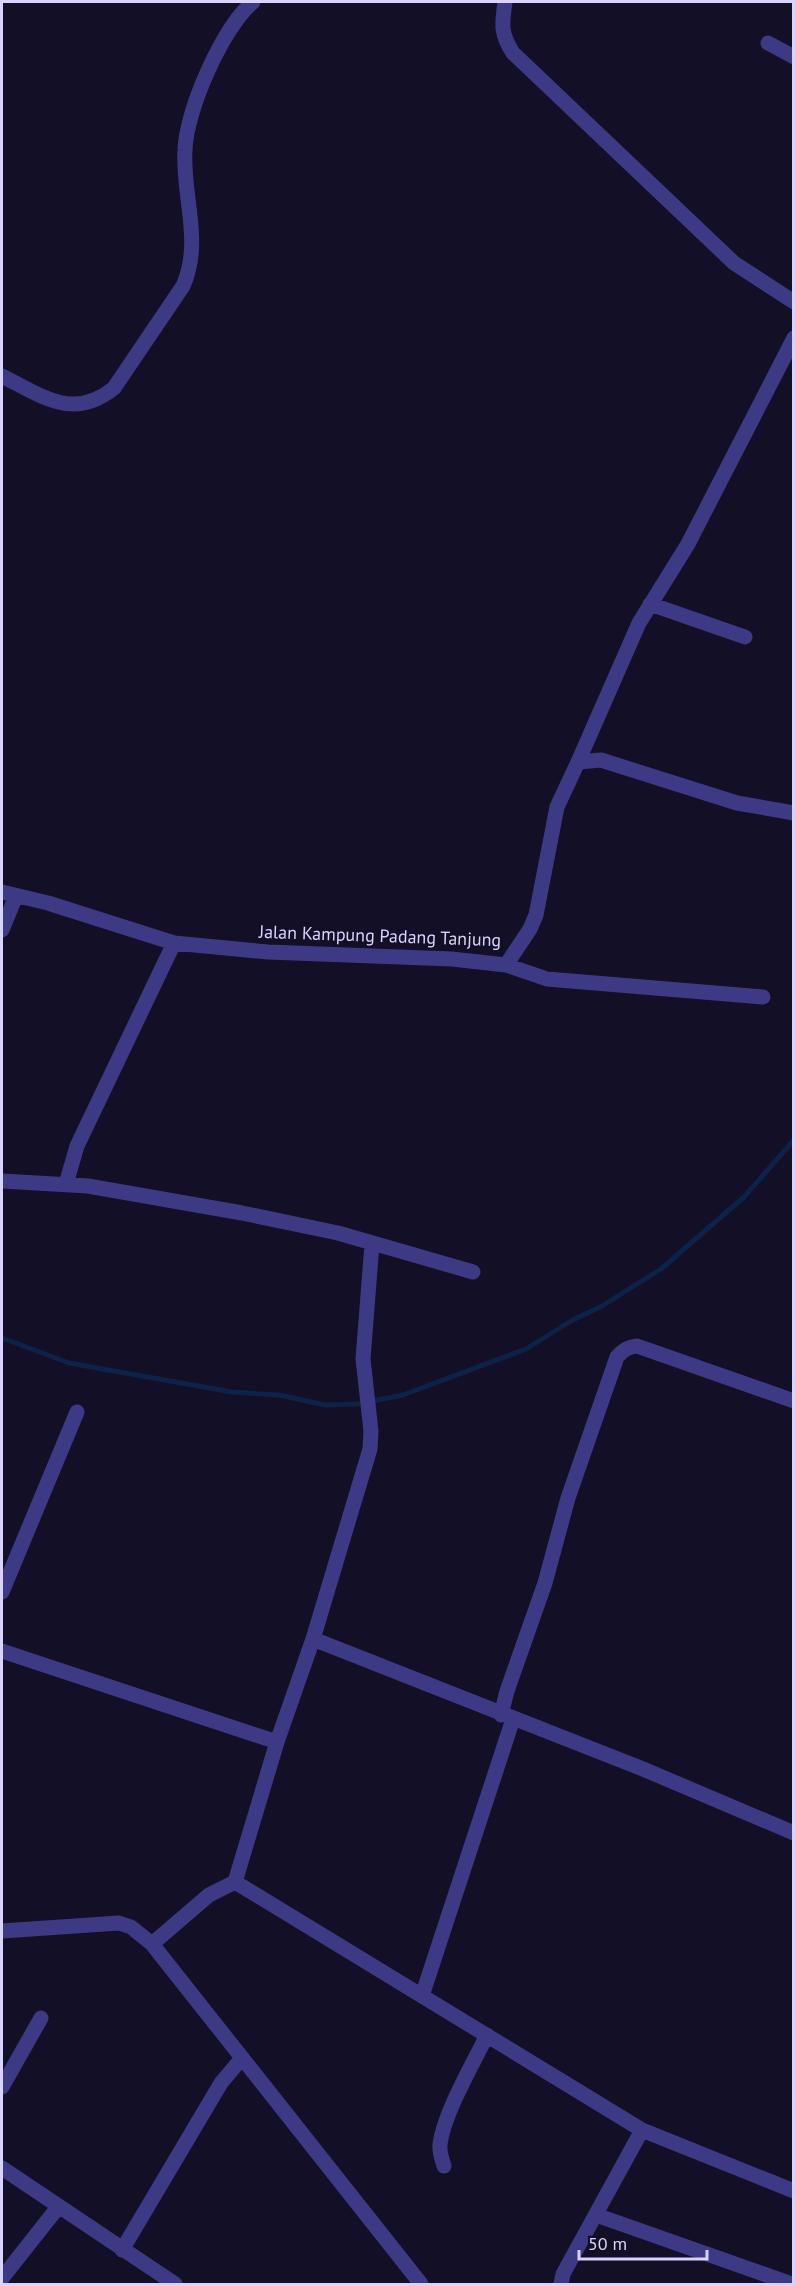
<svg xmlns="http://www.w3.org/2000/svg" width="795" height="2286" font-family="'PT Sans',sans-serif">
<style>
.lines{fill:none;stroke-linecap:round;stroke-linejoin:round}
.stream{stroke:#0c2248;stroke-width:5}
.minor{stroke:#3d3a85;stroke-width:15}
.labels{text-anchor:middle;stroke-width:4.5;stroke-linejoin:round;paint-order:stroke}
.street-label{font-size:18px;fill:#d9d4ff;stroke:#130f26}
</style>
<rect width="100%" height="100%" fill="#130f26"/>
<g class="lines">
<!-- stream -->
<path class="stream" d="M2 1338 69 1363 232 1392 279 1395 325 1405 357 1404 403 1395 526 1349 571 1321 602 1306 661 1269 744 1197 794 1140"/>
<!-- minor -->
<path class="minor" d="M505 2C502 24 500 33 513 53L734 263 794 302
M768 43 794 57
M2 376C42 396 73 421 114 388L183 286C203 241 182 196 185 150 186 110 223 27 253 2
M650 604 745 637
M578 762 639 623 688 544 794 338
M2 892 48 903 174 943 268 952 452 959 506 965 530 929 536 915 557 807 578 762 601 760 737 803 794 813
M2 930 16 896
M506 965 547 979 763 997
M2 1181 88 1186 242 1213 338 1233 473 1272
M66 1184 77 1146 174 943
M2 1592 77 1412
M313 1639 370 1449 371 1431 363 1359 372 1244
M2 1651 277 1742
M501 1715 507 1691 545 1583 568 1498 617 1357C623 1350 628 1347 637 1346L794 1401
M235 1882 277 1742 313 1639 643 1769 794 1833
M2 1931 119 1923 131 1927 152 1944 421 2284
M152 1944 209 1895 235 1882 642 2130 794 2191
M422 1996 513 1719
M2 2087 41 2018
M444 2166C442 2159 439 2152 440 2144 444 2113 473 2064 487 2035
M2 2168 175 2284
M596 2215 792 2284
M122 2250 221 2083 242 2058
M2 2278 59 2206
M561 2284 563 2274 642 2130"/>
</g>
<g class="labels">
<!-- street labels -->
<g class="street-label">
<text transform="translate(380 936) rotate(2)" y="6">Jalan Kampung Padang Tanjung</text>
</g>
</g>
<!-- border -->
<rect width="795" height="2286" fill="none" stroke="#d9d4ff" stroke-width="6"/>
<!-- scale -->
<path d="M579 2250v9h128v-9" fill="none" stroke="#d9d4ff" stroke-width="3"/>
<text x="588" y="2250" font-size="18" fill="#d9d4ff" stroke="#130f26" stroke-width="4.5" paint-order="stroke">50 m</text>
</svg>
